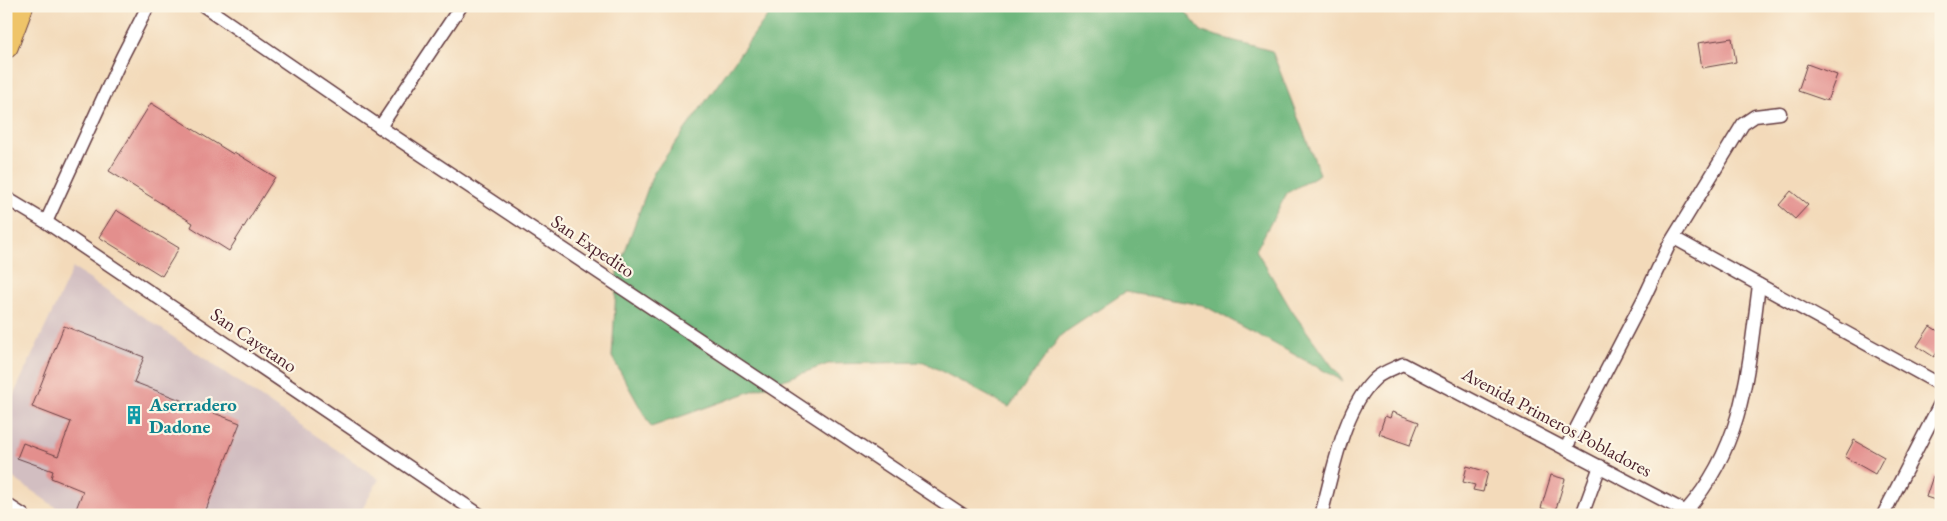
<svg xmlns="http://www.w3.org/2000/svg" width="1947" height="521" viewBox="0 0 1947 521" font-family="'EB Garamond',serif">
<rect width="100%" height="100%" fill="#fcf5e5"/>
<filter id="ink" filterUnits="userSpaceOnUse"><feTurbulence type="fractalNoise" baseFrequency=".02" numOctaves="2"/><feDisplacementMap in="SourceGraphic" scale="10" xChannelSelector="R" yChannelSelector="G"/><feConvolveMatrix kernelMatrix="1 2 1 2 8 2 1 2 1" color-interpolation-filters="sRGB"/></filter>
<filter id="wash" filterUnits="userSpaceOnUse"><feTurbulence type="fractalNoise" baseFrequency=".0096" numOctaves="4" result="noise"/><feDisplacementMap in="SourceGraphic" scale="20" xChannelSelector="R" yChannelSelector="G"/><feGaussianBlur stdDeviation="1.12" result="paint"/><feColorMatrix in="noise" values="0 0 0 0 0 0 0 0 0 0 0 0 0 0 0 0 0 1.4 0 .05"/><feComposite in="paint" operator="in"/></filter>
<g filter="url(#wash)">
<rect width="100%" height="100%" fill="#f3daba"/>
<polygon fill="#d2bec1" points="73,268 379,479 359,515 67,515 6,473 6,411"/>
<polygon fill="#6fb77e" stroke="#5c6b54" points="772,6 1181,6 1202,32 1272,51 1320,174 1287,193 1256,250 1292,311 1343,381 1203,305 1125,292 1061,335 1009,407 924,362 828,364 651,427 612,357 617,273 653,174 773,8"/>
<g id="blocks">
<g fill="#e38f8d">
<polygon points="1732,38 1736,62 1702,68 1698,43"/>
<polygon points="1807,64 1837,75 1827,101 1798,91"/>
<polygon points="151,103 233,154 234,152 275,177 229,251 191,227 193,223 109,171"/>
<polygon points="1791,191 1808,205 1795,219 1779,205"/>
<polygon points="116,210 179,248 162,276 99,237"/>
<polygon points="64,326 144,357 134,382 240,423 204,515 90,515 76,509 83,491 51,478 53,471 17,458 23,443 58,456 71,422 32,407"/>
<polygon points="1930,326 1941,333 1941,346 1934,357 1917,346"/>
<polygon points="1392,412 1419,422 1410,445 1379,434 1385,416 1390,418"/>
<polygon points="1854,440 1884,457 1875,474 1845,457"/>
<polygon points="1467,466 1488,472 1483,492 1473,490 1475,485 1463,482"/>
<polygon points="1551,475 1565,479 1555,512 1541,508"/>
<polygon points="1933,476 1941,478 1941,502 1926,497"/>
</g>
</g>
</g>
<g filter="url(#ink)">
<use href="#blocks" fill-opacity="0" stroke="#633b40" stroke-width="1"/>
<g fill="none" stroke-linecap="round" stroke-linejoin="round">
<g stroke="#633b40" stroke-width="15">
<g id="street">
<polyline points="204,6 380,127 963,515"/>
<polyline points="380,127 461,6"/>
<polyline points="6,198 46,222 480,515"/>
<polyline points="46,222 122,57 148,6"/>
<polyline points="1674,238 1941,385"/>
<polyline points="1566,448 1644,298 1669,245 1743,124 1755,116 1780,113"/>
<polyline points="6,504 23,515"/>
<path d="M1686 511C1745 444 1748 369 1759 285"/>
<path d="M1321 515C1333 473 1343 408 1376 378 1383 372 1395 368 1403 364L1692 515"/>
<polyline points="1582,515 1600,466"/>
<polyline points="1883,515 1941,402"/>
</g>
</g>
<g stroke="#633b40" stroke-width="26">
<polyline id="highway" points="6,46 21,6"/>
</g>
<use href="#street" stroke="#fff" stroke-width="12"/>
<use href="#highway" stroke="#efc469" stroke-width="24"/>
</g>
</g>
<defs>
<g id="building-bare" transform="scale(1.5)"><path d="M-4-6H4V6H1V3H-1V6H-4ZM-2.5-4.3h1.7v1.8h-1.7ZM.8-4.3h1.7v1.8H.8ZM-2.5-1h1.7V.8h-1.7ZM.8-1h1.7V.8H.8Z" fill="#0f9aa8" stroke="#fcf5e5" stroke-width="2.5" paint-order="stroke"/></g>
</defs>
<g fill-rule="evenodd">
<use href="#building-bare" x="134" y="415"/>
</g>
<g text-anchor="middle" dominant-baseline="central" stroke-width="4.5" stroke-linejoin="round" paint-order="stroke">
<g font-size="19" fill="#4a1f2b" stroke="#fcf5e5">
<text transform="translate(593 246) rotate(34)">San Expedito</text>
<text transform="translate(254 340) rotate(34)">San Cayetano</text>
<text transform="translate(1557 422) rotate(28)">Avenida Primeros Pobladores</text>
</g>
<g font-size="19" font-weight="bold" fill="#0d838f" stroke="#fcf5e5" text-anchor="start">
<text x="149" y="404">Aserradero<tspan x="149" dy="22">Dadone</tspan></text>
</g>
</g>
<rect width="1947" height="521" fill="none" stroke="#fcf5e5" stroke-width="25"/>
</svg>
